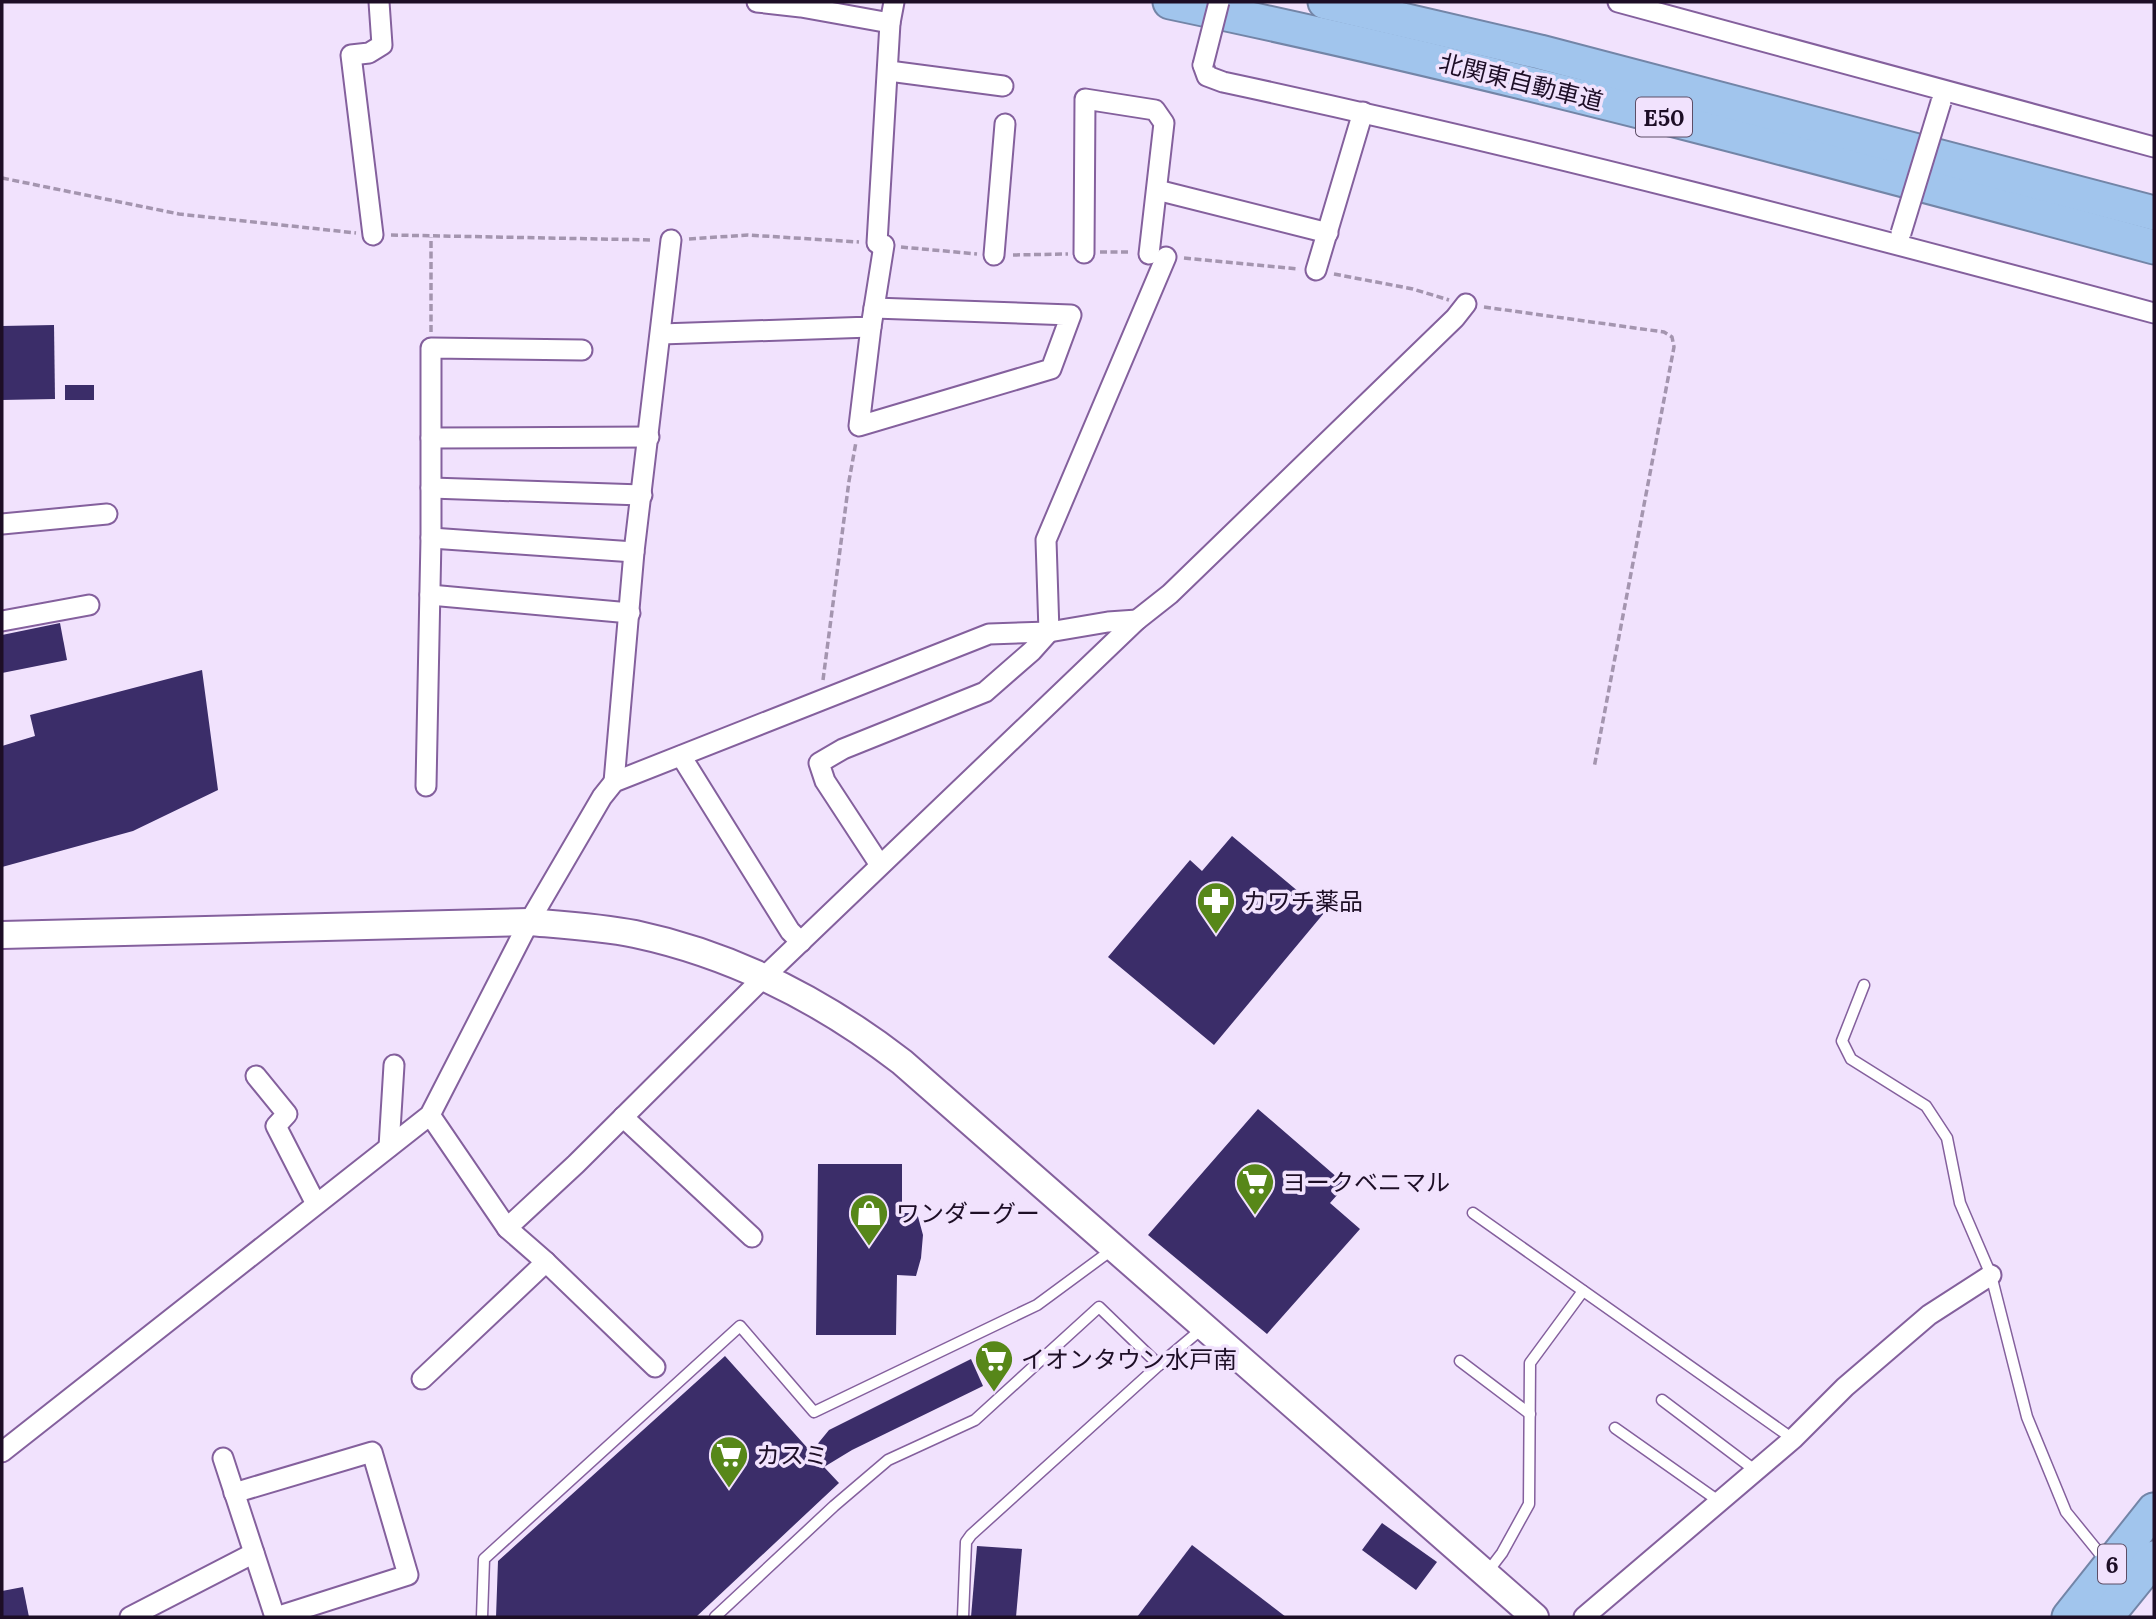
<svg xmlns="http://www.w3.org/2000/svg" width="2156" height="1619" viewBox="0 0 2156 1619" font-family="Lora,'Noto Sans JP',serif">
<rect width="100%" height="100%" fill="#f1e2fd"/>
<g fill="#3b2d69">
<polygon points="54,325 55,399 2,400 2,326"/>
<rect x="65" y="385" width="29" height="15"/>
<polygon points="60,623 67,660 2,673 2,635"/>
<polygon points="202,670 218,790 133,831 2,867 2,746 35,736 30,715"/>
<polygon points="1232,836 1324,913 1214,1045 1108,957 1190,860 1202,871"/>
<polygon points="1258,1109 1346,1185 1330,1203 1360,1229 1267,1334 1148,1235"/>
<polygon points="818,1164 902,1164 902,1213 917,1213 923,1235 921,1258 916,1276 897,1275 896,1335 816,1335"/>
<polygon points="725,1356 811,1452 829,1430 971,1359 983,1386 852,1450 824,1467 839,1483 696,1617 496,1617 498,1561"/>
<polygon points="1382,1523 1437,1562 1416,1590 1362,1550"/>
<polygon points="1192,1545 1286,1617 1137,1617"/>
<polygon points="977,1546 1022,1549 1016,1617 971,1617"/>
<polygon points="23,1587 29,1617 2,1617 2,1591"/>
</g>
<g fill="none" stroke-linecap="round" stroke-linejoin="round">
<g stroke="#84609d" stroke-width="13">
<g id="lane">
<polyline points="1864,985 1842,1041 1851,1059 1926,1106 1947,1138 1960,1203 1991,1275 2027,1417 2066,1512 2105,1560"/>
<polyline points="1473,1213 1793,1439"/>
<polyline points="1460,1361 1530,1414"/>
<polyline points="1662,1400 1756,1471"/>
<polyline points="1615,1428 1720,1502"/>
<polyline points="1486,1574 1502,1553 1529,1504 1530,1363 1583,1291"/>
<polyline points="482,1617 484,1559 740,1326 814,1412 1037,1305 1113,1249"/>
<polyline points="715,1617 834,1506 888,1460 975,1420 1099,1307 1159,1365"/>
<polyline points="963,1617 966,1542 971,1535 1159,1365 1204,1327"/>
</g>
</g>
<g stroke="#84609d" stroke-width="23">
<g id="street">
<polyline points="757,2 801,7 890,23"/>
<polyline points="1618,2 2154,147"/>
<path d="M1203 65 1207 76 1223 82C1536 149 1845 230 2154 313"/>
<polyline points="889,71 1003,86"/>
<polyline points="1157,190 1328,233"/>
<polyline points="373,235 351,55 369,53 382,45 379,2"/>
<polyline points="877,243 890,23 894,2"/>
<polyline points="1084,253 1085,99 1155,110 1164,123 1149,254"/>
<polyline points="994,255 1005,124"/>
<polyline points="1316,270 1363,112"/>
<polyline points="871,327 859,426 1051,369 1071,315 874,308"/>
<polyline points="661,334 871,327 884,245"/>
<polyline points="431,438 649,437"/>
<polyline points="431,488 642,495"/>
<polyline points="2,524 107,514"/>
<polyline points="431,538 634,552"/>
<polyline points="430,595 630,613"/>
<polyline points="2,621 89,605"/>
<polyline points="681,756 790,931 801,942"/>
<polyline points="614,782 634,552 671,240"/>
<polyline points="426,786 431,538 431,348 582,350"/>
<polyline points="880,865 825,781 819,763 843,749 985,692 1032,651 1049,632 1046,540 1166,257"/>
<polyline points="256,1076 287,1114 276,1126 316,1204"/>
<polyline points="430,1115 507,1228 576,1164 764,977 1137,620 1170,594 1455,318 1466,304"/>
<polyline points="623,1117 752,1237"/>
<polyline points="389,1147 394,1065"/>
<polyline points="507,1228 546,1262 655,1367"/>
<polyline points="422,1379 546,1262"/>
<polyline points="2,1452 430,1115 529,922 602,797 614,782 989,634 1049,632 1108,622 1137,620"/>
<polyline points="223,1458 275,1617"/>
<polyline points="234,1493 372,1452 408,1575 276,1617"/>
<polyline points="130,1617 254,1553"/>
<polyline points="1584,1617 1793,1439 1845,1387 1929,1315 1991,1275"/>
</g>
</g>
<g stroke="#84609d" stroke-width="30">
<path id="secondary" d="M2 935 529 922C565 925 600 927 635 934 733 955 823 1001 902 1062L1535 1617"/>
</g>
<g stroke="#7385a7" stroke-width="37">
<g id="highway">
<path d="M1170 2C1501 71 1828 159 2154 247"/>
<polyline points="1325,2 1540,52 2154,213"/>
<polyline points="2069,1617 2154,1510"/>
<polyline points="2106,1617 2154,1558"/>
</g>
</g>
<g stroke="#a495af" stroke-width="3.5" stroke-dasharray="7 3.5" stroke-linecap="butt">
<polyline points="2,178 179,214 356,233"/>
<polyline points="391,235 653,240"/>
<polyline points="689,239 748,235 859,242"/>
<polyline points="901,247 977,254"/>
<polyline points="1100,252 1131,252"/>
<polyline points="1013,255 1068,254"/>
<polyline points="1184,258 1298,269"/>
<polyline points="1334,274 1413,289 1449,300"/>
<polyline points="1484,307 1664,332 1672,337 1674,347 1594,768"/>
<polyline points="431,332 431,237"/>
<polyline points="823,680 849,481 856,442"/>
</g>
<use href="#lane" stroke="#fff" stroke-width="10"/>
<use href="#street" stroke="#fff" stroke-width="19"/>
<use href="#secondary" stroke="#fff" stroke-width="26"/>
<use href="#highway" stroke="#a1c5ed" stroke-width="33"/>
<g stroke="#84609d" stroke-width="23" stroke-linecap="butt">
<g id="street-bridge">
<polyline points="1203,65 1219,2"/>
<polyline points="1901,233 1941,102"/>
</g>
</g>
<use href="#street-bridge" stroke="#fff" stroke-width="19"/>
</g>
<defs>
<g id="pharmacy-pin" transform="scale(2.0125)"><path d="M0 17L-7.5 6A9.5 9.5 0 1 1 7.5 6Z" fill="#578719" stroke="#f1e2fd"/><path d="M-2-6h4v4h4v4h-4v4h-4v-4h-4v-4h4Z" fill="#fff"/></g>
<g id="supermarket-pin" transform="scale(2.0125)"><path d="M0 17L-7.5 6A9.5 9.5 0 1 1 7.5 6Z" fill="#578719" stroke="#f1e2fd"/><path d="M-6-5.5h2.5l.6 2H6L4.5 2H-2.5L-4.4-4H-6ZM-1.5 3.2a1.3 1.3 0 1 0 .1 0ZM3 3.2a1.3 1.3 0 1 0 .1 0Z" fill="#fff"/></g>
<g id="shop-pin" transform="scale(2.0125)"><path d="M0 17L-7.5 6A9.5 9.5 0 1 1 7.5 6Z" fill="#578719" stroke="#f1e2fd"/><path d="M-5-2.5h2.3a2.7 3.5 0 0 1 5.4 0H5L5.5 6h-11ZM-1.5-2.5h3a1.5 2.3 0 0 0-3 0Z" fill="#fff"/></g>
</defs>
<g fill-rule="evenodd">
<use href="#pharmacy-pin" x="1216" y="901"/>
<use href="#supermarket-pin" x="1255" y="1182"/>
<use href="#shop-pin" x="869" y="1213"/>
<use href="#supermarket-pin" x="994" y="1359"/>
<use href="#supermarket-pin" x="729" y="1455"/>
</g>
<g text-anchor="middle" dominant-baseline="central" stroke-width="7" stroke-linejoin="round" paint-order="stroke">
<g fill="#f1e2fd" stroke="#5d4e66" stroke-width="2">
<rect x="1636" y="97.5" width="56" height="39" rx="5"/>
<rect x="2098" y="1544.5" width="28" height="39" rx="5"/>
</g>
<g font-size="23" font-weight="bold" fill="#1d0e26">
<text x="1664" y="117">E50</text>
<text x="2112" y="1564">6</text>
</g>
<g font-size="24" fill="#1d0e26" stroke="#f1e2fd">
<text transform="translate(1521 82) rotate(14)">北関東自動車道</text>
</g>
<g font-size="24" fill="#1d0e26" stroke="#f1e2fd" text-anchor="start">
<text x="1243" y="901">カワチ薬品</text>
<text x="1282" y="1182">ヨークベニマル</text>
<text x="896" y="1213">ワンダーグー</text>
<text x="1021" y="1359">イオンタウン水戸南</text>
<text x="756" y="1455">カスミ</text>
</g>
</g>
<rect width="2156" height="1619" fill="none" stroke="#1d0e26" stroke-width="7"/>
</svg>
